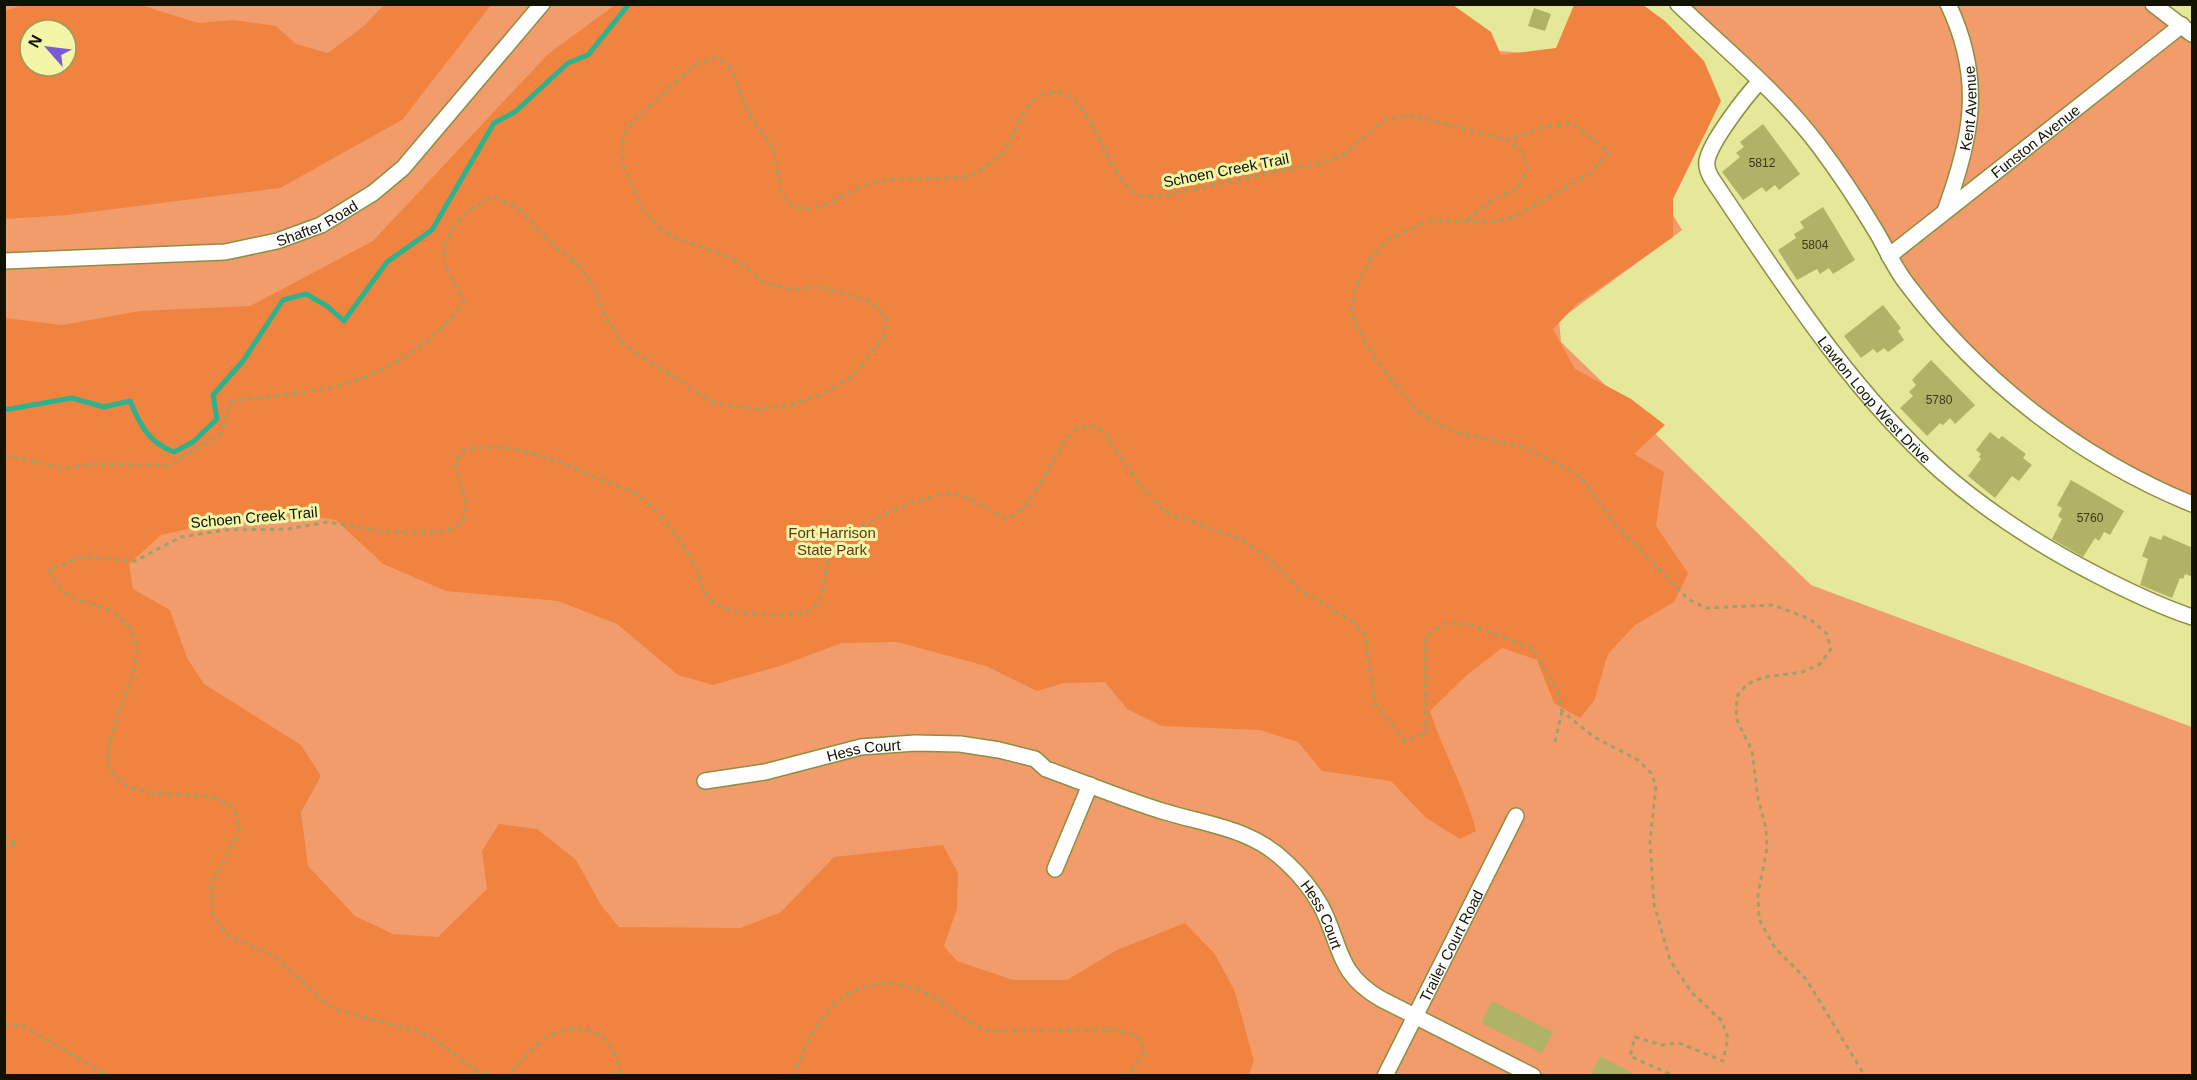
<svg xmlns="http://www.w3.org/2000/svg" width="2197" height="1080" viewBox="0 0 2197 1080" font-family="Arial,sans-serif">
<rect width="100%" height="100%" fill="#e5e899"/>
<g fill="#f39c6b" fill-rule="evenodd">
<path d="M1338 4 1419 45 1580 57 1682 230 1559 320 1561 342 1811 585 2192 727V1075L5 1076V5ZM30 30H66V66H30Z"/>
<polygon points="1678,5 2153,5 2192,34 2192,504 2094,454 1947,332 1819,145"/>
</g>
<g fill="#f0833f" fill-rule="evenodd">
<path d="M22 5H141L198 23 234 20 276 26 296 44 328 53 364 26 384 5H491L402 120 280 188 67 215 5 219V11ZM30 30H66V66H30Z"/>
<path d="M1643 5 1665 21 1704 61 1721 101 1673 199V237L1577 304 1553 329 1575 369 1631 399 1665 425 1634 454 1664 472 1656 526 1688 573 1674 602 1635 625 1608 654 1594 701 1580 718 1554 703 1537 660 1502 648 1468 674 1430 711C1443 753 1465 787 1476 831L1460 839 1426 818 1391 781 1322 771 1298 742 1260 730 1162 726 1127 709 1105 682 1064 683 1037 691 986 666 897 642 842 643 780 666 713 685 678 675 617 624 558 601 446 591 383 564 336 520 285 512 232 519 161 535 129 564 133 589 170 610 187 658 204 684 301 745 321 776 301 812 308 866 355 916 393 934 438 937 487 889 482 851 499 824 537 829 576 860 601 905 619 927 741 928 781 912 834 857 943 845 958 873 957 909 944 946 957 961 1013 980H1067L1117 950 1185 923 1215 954 1235 992 1254 1061 1249 1075H5V318L62 325 140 311 250 306 373 241 548 54 615 5H1453L1491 32 1501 55 1556 48 1574 5Z"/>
</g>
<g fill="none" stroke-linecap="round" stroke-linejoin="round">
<path stroke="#2db28e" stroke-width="5" d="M4 410 72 398 104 407 130 401C140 425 149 443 174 452L193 442 217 419 213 395 243 361 283 300 306 294 327 306 344 321 387 262 432 230 494 123 515 112 568 63 588 55 629 4"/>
</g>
<g fill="#b0b265">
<polygon points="1534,8 1551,14 1545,31 1528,26"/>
<polygon points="1763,124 1800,174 1779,190 1775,185 1766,192 1762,187 1743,200 1722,172 1740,157 1736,153 1744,147 1740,142"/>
<polygon points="1823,207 1855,260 1833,274 1829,268 1820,274 1817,269 1797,280 1778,250 1796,238 1794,234 1804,228 1800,222"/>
<polygon points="1883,305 1901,328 1898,331 1904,340 1888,352 1884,348 1877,353 1873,349 1861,358 1844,336"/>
<polygon points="1931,360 1975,405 1955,424 1950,418 1943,425 1940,423 1927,436 1900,408 1913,396 1909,392 1916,385 1912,380"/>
<polygon points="1990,432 1999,439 2002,436 2026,454 2023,458 2032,465 2019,481 2012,476 1995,498 1968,476 1981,459 1979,457 1981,454 1976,450"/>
<polygon points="2071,480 2124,511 2110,535 2104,532 2099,541 2095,538 2083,557 2052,539 2062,519 2058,516 2062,508 2057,505"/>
<polygon points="2163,535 2193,548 2193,577 2185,574 2183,579 2180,578 2172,598 2140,585 2148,559 2142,556 2150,536 2161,540"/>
<polygon points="1492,1001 1553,1032 1542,1053 1481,1023"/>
<polygon points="1600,1056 1638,1076 1590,1076"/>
</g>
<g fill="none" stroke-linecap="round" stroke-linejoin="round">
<g stroke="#8d8e41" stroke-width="18">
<g id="minor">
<path d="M1678 4C1726 50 1779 93 1819 146 1840 174 1859 203 1877 233 1887 250 1895 269 1907 284 1980 381 2080 458 2192 504"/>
<polyline points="2153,4 2192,34"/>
<path id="s1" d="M1760 81C1746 96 1710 142 1707 161 1706 167 1709 174 1712 179 1781 281 1849 389 1942 472 1989 513 2041 546 2097 575 2128 591 2159 606 2192 617"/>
<path id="s2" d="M1945 211C1972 138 1984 79 1948 4"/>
<path id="s3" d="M1889 256 2182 25"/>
<path id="s4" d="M4 261 225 252 277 241 321 225 373 193 403 168 542 4"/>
<path id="s5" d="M705 781 765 772 861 747 915 743 960 744 999 750 1035 759 1046 769C1085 783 1123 799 1162 811 1207 825 1252 828 1287 863 1300 875 1312 890 1321 906 1342 946 1336 973 1381 999L1533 1076"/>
<polyline points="1055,869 1090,785"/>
<path id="s6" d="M1385 1076 1516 816"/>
</g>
</g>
<g stroke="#9ea066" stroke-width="3" stroke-dasharray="4.5 4.5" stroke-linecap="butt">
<polyline points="1467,220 1493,199 1517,189 1527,169 1522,151 1508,140"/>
<path d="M4 455 64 468 90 464 170 465 221 434 231 401C265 396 302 394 336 386 385 374 436 343 464 301 458 289 446 272 444 259 440 232 471 204 493 197L517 207 555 247 576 262 594 286 604 315 623 344 712 402 754 409 790 405 820 395 852 377 884 336 886 316 869 301 821 287 790 289 765 283 737 260 671 236 658 227 643 209 623 165 622 142 629 125 694 65 715 58C719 60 724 61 727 64 737 76 738 92 745 105 752 122 767 135 774 152 781 170 773 198 797 207 821 215 847 189 869 184 904 174 935 182 968 176 977 174 988 164 995 159 1018 143 1017 96 1052 92 1091 88 1105 174 1135 193 1144 198 1157 195 1167 195L1320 163 1343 155 1384 120 1411 115 1508 140 1543 127 1572 123 1609 152 1590 173 1513 217 1489 222 1439 220 1420 224 1386 241 1370 259 1355 289 1351 311 1356 326 1376 360 1418 412 1451 431 1519 446 1563 466 1581 478 1616 525 1688 599 1706 608 1773 605 1810 619 1827 634 1831 649 1820 664 1803 672 1765 677 1747 684 1737 696 1736 718 1752 751 1758 798 1766 829 1767 848 1758 895 1759 919 1775 948 1806 979 1865 1076"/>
<polyline points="1555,742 1562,711"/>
<polyline points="4,835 17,846 4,846"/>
<polyline points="4,1024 23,1026 109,1076"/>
<path d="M496 1076 477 1071 440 1043 417 1031 333 1009 274 956 229 936 213 917 211 887 239 831C238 825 237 818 235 813 219 777 136 813 111 770 95 744 147 668 135 639 120 602 91 610 65 593 59 588 54 577 49 570L81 557 135 561 181 537 225 530 288 529 328 522 380 531 436 532 454 528 463 521 466 502 455 463 464 450C512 439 560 462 603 480 615 485 631 489 640 497 649 504 659 514 666 523 676 534 687 551 694 564 703 584 702 603 727 609 747 614 799 621 815 606 829 592 822 570 830 554 843 528 928 489 957 495 973 498 992 511 1006 519L1024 509 1067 438 1079 427 1094 426 1104 432 1139 484 1164 511 1241 539 1269 559 1300 590 1352 621 1365 635 1375 704 1405 741 1426 733 1425 637 1445 623 1468 624 1530 647 1556 687 1562 711 1594 737 1638 760 1651 773 1656 786 1650 841 1654 904 1670 960 1692 993 1722 1021 1728 1038 1723 1061 1679 1043 1661 1045 1635 1037 1630 1056 1674 1076"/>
<path d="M504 1076C519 1067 525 1055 538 1044 553 1030 581 1023 599 1035 612 1042 617 1063 622 1076"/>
<path d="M793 1076C801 1058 808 1038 819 1022 845 981 895 973 935 998 954 1010 968 1024 989 1031L1108 1030 1137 1035 1145 1051 1128 1076"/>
</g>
<use href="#minor" stroke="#fff" stroke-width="15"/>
</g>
<g text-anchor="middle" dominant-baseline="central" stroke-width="6" stroke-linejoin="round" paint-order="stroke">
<g font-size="12" fill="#393919">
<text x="1762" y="163">5812</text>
<text x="1815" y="245">5804</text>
<text x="1939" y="400">5780</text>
<text x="2090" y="518">5760</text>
</g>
<g font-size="15" fill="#110" stroke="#f3f6a6">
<text stroke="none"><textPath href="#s2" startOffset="106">Kent Avenue</textPath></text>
<text stroke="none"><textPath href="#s3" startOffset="186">Funston Avenue</textPath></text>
<text transform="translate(1226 170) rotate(-11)">Schoen Creek Trail</text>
<text stroke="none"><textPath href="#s4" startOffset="318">Shafter Road</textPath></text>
<text stroke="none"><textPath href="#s1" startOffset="390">Lawton Loop West Drive</textPath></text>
<text transform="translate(254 517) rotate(-5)">Schoen Creek Trail</text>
<text stroke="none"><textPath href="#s5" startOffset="162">Hess Court</textPath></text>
<text stroke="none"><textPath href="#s5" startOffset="674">Hess Court</textPath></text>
<text stroke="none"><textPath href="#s6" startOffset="146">Trailer Court Road</textPath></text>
</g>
<g font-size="15" fill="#61351a" stroke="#f3f6a6">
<text x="832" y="532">Fort Harrison<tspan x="832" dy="17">State Park</tspan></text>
</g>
</g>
<rect width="2197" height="1080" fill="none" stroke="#111100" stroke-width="12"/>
<g transform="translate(48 48) rotate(298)"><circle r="28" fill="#f3f6a6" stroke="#999a64" stroke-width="1.5"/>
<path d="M0-4.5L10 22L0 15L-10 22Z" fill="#785cd7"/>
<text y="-9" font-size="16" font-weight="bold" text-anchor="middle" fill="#111100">N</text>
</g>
</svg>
